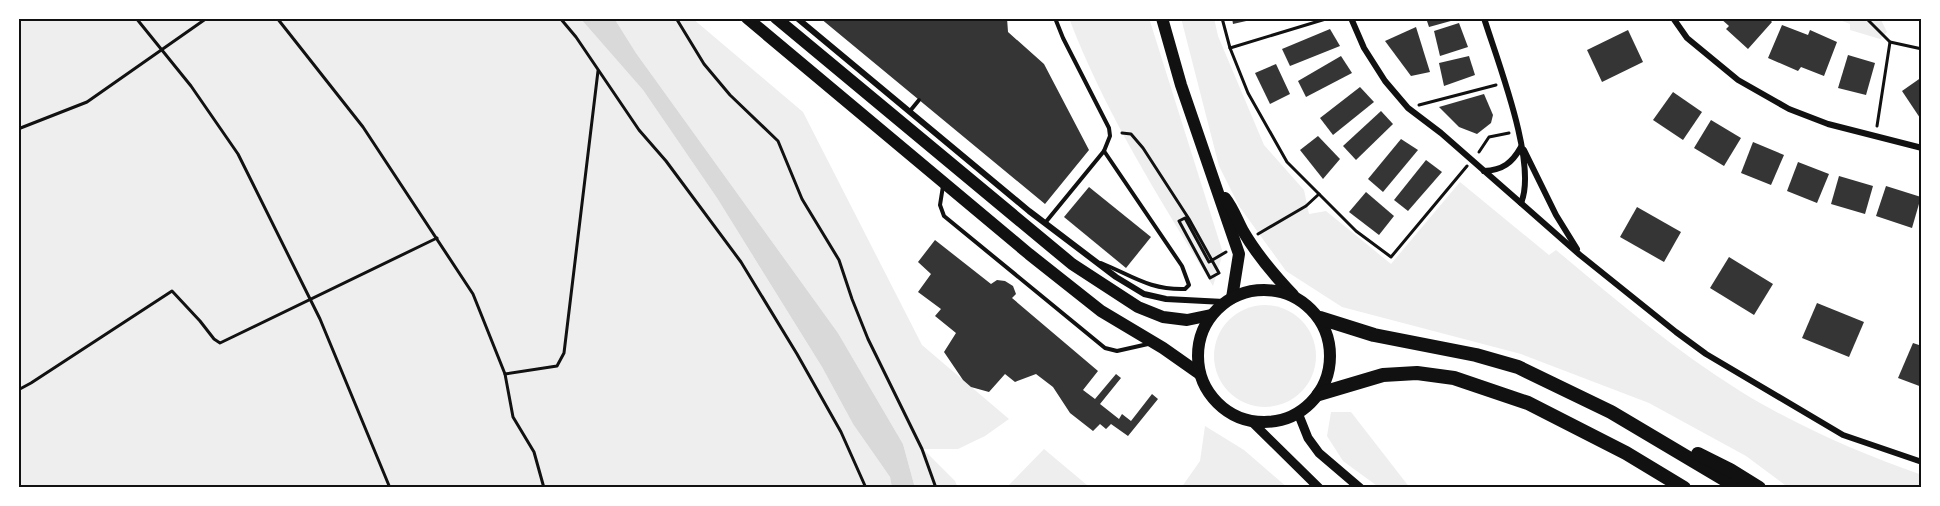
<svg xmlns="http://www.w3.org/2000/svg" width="1940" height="506" viewBox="0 0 1940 506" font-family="Lato,sans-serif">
<rect width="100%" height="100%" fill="#fff"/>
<g fill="#eee">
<polygon points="18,18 580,18 643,90 717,198 822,367 853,424 890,477 892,488 18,488"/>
<polygon points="614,18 692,18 803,112 922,345 1009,419 985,436 958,449 923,449 955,481 958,488 915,488 903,444 838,333 636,53"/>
<path d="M1069 18H1149L1223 253 1213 286C1160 199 1105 113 1069 18Z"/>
<path d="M1181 18H1214L1218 36 1264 145 1304 190 1309 214 1326 211 1391 264 1460 182 1549 255 1556 250C1615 299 1674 350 1740 391 1795 425 1861 454 1922 475V488H1789L1746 456 1649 403 1521 354 1342 307 1286 271 1239 206 1219 166Z"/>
<polygon points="1835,18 1880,18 1887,32 1880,39 1850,30 1850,24"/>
<circle cx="1265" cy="356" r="51"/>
<polygon points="1331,412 1351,412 1410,488 1380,488 1343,461 1327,436"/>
<polygon points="1205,426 1244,450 1288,488 1181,488 1200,461"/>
<polygon points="1044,449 1087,485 1096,488 1006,488"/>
</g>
<polygon fill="#d9d9d9" points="580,18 614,18 636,53 838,333 903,444 915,488 892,488 890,477 853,424 822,367 717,198 643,90"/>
<g fill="#353535">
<polygon points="820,18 1007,18 1008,32 1044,64 1089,150 1045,204"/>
<polygon points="1232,18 1255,18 1255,19 1233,24"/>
<polygon points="1426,18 1458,18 1458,19 1429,27"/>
<polygon points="1720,18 1768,18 1772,22 1748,49 1726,29 1729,26"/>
<polygon points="1459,23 1468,47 1440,56 1434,31"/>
<polygon points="1782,25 1808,35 1810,30 1837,42 1824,76 1801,67 1798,71 1768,58"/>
<polygon points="1416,27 1430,72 1411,76 1385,41"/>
<polygon points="1330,29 1340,46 1290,66 1282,49"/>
<polygon points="1628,30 1643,62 1602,82 1587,50"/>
<polygon points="1848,55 1875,63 1866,95 1838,88"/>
<polygon points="1341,56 1352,73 1306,97 1298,81"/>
<polygon points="1469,56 1475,75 1444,86 1439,63"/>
<polygon points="1276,64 1290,94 1270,104 1255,73"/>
<polygon points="1922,77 1922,121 1902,91"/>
<polygon points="1360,87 1374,102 1333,135 1320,118"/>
<polygon points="1673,92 1702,112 1683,140 1653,120"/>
<polygon points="1484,94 1493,115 1491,123 1477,134 1459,127 1439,107"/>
<polygon points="1381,111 1393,124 1356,160 1343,146"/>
<polygon points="1711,120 1741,138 1724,166 1694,148"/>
<polygon points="1318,136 1340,159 1323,179 1300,150"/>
<polygon points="1401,139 1418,150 1383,192 1368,179"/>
<polygon points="1753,142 1784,155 1771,185 1741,173"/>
<polygon points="1426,160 1442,172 1408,211 1394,200"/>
<polygon points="1798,162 1829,174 1817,203 1787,191"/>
<polygon points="1839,176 1873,186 1865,214 1831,204"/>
<polygon points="1886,186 1921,197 1912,228 1876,216"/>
<polygon points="1089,187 1151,237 1126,268 1064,217"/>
<polygon points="1366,192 1394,216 1379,235 1349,212"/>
<polygon points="1637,207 1681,232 1664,262 1620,237"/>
<polygon points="935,240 991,284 997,280 1005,281 1013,286 1016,294 1012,298 1098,371 1083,390 1095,399 1116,374 1121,378 1100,404 1119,419 1122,414 1131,421 1152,394 1158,399 1128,436 1111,424 1106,429 1100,424 1093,431 1070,413 1053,387 1036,374 1015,382 1005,374 989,392 971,387 963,380 944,352 956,333 935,316 941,309 918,292 931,274 918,262"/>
<polygon points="1729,257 1773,284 1754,315 1710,288"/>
<polygon points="1817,303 1864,322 1849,357 1802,338"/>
<polygon points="1913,343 1922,346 1922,387 1898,378"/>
</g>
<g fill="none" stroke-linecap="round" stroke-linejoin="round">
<g stroke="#111" stroke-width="3">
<polyline points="136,18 191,86 238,154 320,319 390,488"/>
<polyline points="277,18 363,127 473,294 505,374 513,417 534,452 544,488"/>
<polyline points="560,18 576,37 639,130 666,161 741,262 797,354 841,432 866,488"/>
<polyline points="676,18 704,64 730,95 778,141 802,199 839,260 852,299 868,339 922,449 936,488"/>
<polyline points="1222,18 1230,48 1248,93 1287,162 1356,231 1391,257 1467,166"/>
<polyline points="1866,18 1890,42 1922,49"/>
<polyline points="1230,48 1329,18"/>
<polyline points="1419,105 1496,85"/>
<polyline points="1877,126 1890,42"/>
<polyline points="18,129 87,102 207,18"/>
<polyline points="1122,133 1131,134 1143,148 1189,219 1219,273 1210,278 1179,221 1185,218 1209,262 1226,252"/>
<polyline points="1479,152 1489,137 1509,133"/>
<polyline points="1258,234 1306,206 1319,194"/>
<polyline points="505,374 557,366 564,353 598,71"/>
<polyline points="18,390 31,383 172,291 200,321 214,339 220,343 437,238"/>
</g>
<g stroke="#111" stroke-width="4">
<polyline points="910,111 919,100"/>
<polyline points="943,186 940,205 944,216 1105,348 1117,351 1148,344"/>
<polyline points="1045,223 1104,151 1110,136 1109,128 1063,38 1055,18"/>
<path d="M1101 263C1133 276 1149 290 1185 289L1189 285 1182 266 1104 151"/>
</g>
<g stroke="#111" stroke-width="6">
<polyline points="797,18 1029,211 1116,277 1144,294 1166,299 1224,302"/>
<polyline points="1351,18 1364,48 1385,81 1408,108 1441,133 1580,255 1676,332 1706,354 1843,435 1922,462"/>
<path d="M1484 18C1497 60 1538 164 1521 203"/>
<polyline points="1673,18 1687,38 1738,80 1789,109 1828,124 1922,148"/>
<polyline points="1524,150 1556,215 1577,249"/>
<path d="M1484 171C1503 170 1512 163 1521 147"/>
</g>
<g stroke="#111" stroke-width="9">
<polyline points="1298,413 1308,438 1319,453 1360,488"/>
<polyline points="1252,422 1319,488"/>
</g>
<g stroke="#111" stroke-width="12">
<polyline points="1162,18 1181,85 1239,254 1232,298"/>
<path d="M1225 198C1233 208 1237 220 1243 231 1257 255 1274 275 1293 295"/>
</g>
<g stroke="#111" stroke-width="12">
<polyline points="747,18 1029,254 1101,311 1163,348 1200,374"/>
<polyline points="776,18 1072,264 1138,307 1163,317 1187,320 1211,315"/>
<circle cx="1264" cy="356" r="66"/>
</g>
<g stroke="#111" stroke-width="14">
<polyline points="1320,318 1374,335 1476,355 1518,367 1611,412 1739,488"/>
<polyline points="1319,394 1383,375 1417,373 1454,378 1528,403 1626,453 1684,488"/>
<polyline points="1698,454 1730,470 1759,488"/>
</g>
</g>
<rect width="1940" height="506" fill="none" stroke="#ffffff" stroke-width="39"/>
<rect x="20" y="20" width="1900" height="466" fill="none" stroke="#111" stroke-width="2"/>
</svg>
